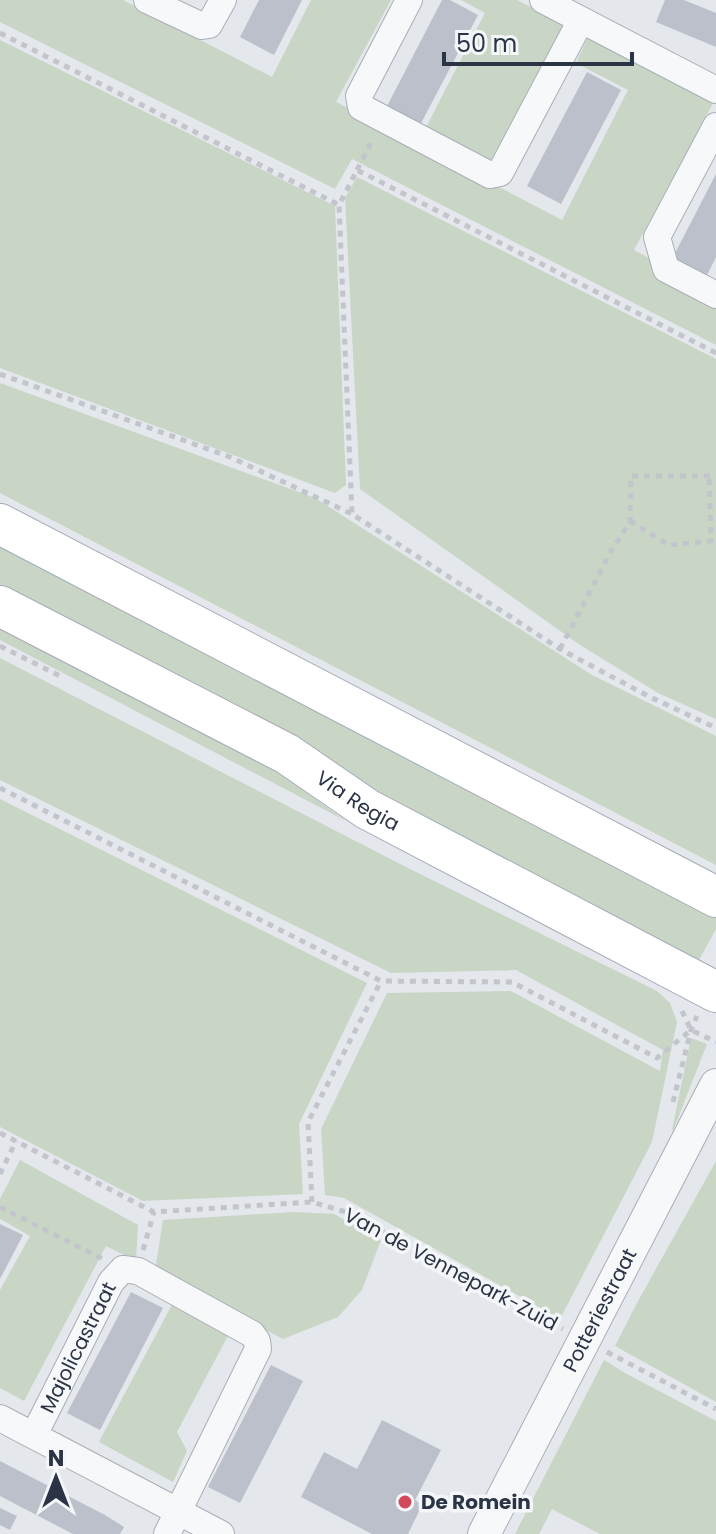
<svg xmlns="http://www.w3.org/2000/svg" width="716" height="1534" viewBox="0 0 716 1534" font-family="Poppins,sans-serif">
<rect width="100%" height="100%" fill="#e4e7ec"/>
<g fill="#c9d6c5">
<polygon points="0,0 123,0 272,77 311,0 391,0 336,102 562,220 628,90 576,63 588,37 713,103 634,250 716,293 716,345 352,159 335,189 0,22"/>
<polygon points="461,0 517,0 566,25 493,166 424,131 485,13"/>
<polygon points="0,40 335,206 346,485 335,493 0,368"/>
<polygon points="357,177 716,359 716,719 658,693 580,645 360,489 345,198"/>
<polygon points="0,383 315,498 592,675 716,736 716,865 0,493"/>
<polygon points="0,533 716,905 716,929 699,960 0,599"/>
<polygon points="0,628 270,767 346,821 0,640"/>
<polygon points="0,658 406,867 657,991 670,1003 677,1022 652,1142 560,1319 344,1198 325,1195 321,1129 387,993 511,991 660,1071 663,1050 516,970 391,973 0,780"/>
<polygon points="0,799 367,983 299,1124 303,1194 143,1201 0,1127"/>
<polygon points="691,1038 707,1044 673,1131 672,1130"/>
<polygon points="20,1160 138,1225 136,1261 106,1246 24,1401 0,1388 0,1290 30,1236 0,1219 0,1199"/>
<polygon points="716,1161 716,1402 615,1346 637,1303"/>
<polygon points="293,1212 334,1214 381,1240 362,1290 338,1317 283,1339 155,1271 163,1220"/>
<polygon points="175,1299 232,1328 177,1432 187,1451 173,1482 99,1442"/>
<polygon points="604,1360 625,1373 716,1421 716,1534 600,1534 552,1509 539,1534 515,1534"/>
</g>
<g fill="#bbc0ca">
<polygon points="259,0 302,0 274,55 240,37"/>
<polygon points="442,0 450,0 478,15 418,129 384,112"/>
<polygon points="665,0 684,0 716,13 716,47 656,22"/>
<polygon points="587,72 621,90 561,204 527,186"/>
<polygon points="716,174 716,257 705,279 671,261"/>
<polygon points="0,1224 23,1235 0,1279"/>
<polygon points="131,1292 163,1308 100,1430 67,1413"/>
<polygon points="271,1365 303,1381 240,1503 208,1487"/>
<polygon points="382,1420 441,1450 415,1500 422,1505 408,1534 372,1534 301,1497 324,1452 357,1469"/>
<polygon points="0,1461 105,1515 124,1527 120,1534 73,1534 0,1496"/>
<polygon points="0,1508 17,1516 10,1530 0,1525"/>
</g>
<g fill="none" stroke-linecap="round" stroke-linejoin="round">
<g stroke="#a9aeb7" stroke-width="28">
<g id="minor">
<polyline points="147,0 202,26 209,25 223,0"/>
<polyline points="409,0 359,96 361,107 490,175 500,173 581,20"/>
<polyline points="543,0 716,90"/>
<polyline points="716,126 657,237 666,269 716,295"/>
<polyline points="0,1418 221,1534"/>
<path id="s1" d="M34 1435 111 1282 123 1269 138 1271 252 1334 257 1341 258 1349 167 1534"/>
</g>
</g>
<g stroke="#a9aeb7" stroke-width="34">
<g id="tertiary">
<path id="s2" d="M484 1534 716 1085"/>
</g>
</g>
<g stroke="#a3abb8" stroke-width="42">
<g id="primary">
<polyline points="0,524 716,897"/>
<path id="s3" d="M0 606 287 754 367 809 716 992"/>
</g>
</g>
<g stroke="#c2c5cb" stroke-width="5" stroke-dasharray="6 6" stroke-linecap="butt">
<polyline points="0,33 339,205"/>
<polyline points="357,170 373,139"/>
<polyline points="716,353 357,170 339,205 352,514 560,649 648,696 716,728"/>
<polyline points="0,374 230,457 352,514"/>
<polyline points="630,521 669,545 711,541 709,476"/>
<polyline points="0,646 60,676"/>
<polyline points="560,649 609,555 630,521 631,476 716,476"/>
<polyline points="0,788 381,981 512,982 657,1058 691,1030"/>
<polyline points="682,1011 691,1030 716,1042"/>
<polyline points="673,1102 691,1030 697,1016"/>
<polyline points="0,1133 154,1212 312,1202 346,1212 563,1329"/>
<polyline points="0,1174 16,1141"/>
<polyline points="312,1202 308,1122 381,981"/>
<polyline points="0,1207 103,1259"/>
<polyline points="143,1250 154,1212"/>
<polyline points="607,1352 716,1409"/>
</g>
<use href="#minor" stroke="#f7f8fa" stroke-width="26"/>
<use href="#tertiary" stroke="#f7f8fa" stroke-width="32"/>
<use href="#primary" stroke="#fff" stroke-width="40"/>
</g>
<circle fill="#d1495b" stroke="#f4f6f9" stroke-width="3" cx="405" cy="1502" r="8"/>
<g text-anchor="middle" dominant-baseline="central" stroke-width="7" stroke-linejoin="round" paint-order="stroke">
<g font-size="20" fill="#2b3445" stroke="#f4f6f9">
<text stroke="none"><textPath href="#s3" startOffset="408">Via Regia</textPath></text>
<text transform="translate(451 1269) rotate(28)">Van de Vennepark-Zuid</text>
<text stroke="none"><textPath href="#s2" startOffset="252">Potteriestraat</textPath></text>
<text stroke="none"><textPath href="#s1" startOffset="98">Majolicastraat</textPath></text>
</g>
<g font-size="20" font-weight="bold" fill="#2b3445" stroke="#f4f6f9" text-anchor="start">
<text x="421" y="1502">De Romein</text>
</g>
</g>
<g transform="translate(56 1478)" stroke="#f4f6f9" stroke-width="6" paint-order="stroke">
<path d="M0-6L14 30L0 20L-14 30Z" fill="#2b3445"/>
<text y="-12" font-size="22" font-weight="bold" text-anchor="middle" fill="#2b3445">N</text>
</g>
<path d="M444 52v12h188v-12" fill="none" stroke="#2b3445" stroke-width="4"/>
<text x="456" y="52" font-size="24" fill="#2b3445" stroke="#f4f6f9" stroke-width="6" paint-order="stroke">50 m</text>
</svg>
